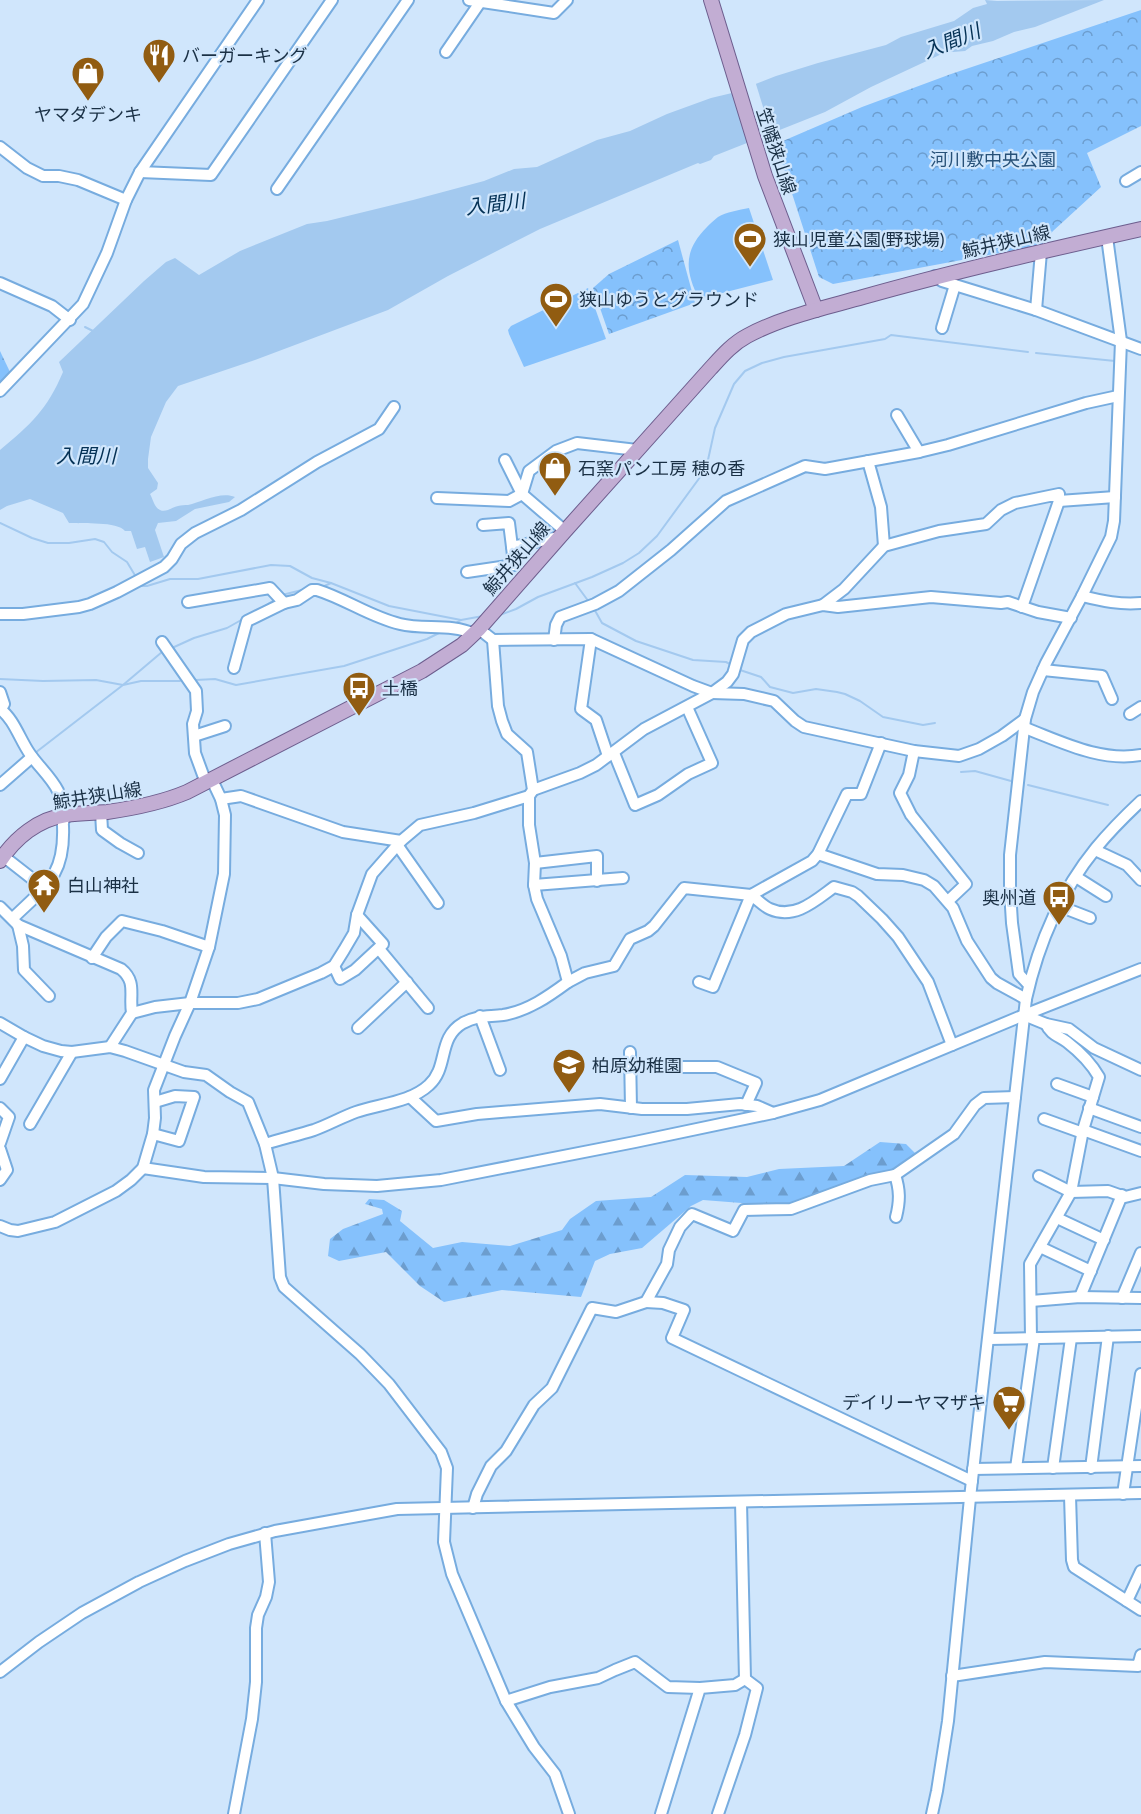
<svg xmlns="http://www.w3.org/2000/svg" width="1141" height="1814" viewBox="0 0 1141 1814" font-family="Lato,'Noto Sans JP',sans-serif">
<defs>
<pattern id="forest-firs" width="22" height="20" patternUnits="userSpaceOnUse" patternTransform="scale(1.5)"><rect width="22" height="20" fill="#85c1fc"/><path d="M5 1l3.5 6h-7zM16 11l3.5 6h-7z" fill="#6c9dce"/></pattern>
<pattern id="park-crowns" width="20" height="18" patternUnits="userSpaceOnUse" patternTransform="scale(1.5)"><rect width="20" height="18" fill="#85c1fc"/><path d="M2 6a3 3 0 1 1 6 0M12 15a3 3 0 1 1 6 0" fill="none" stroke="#6c9dce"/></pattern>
</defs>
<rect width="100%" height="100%" fill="#d0e6fc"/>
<g fill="#85c1fc">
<path d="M749 208 773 280 699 299C685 271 683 251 707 227 710 224 714 220 718 217 726 212 739 210 749 208Z"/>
<polygon points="588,288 606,339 524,367 509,334 508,330 511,326"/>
</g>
<polygon fill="url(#forest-firs)" points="880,1142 906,1144 916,1154 893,1171 794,1203 766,1205 703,1200 691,1206 642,1248 610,1254 595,1261 581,1297 502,1290 444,1302 420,1286 386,1252 339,1261 328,1256 330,1239 343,1229 383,1214 382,1209 365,1204 369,1199 384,1200 402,1211 400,1221 433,1248 462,1242 510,1246 562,1230 570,1219 596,1201 651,1197 685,1175 747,1177 779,1169 844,1166"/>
<g fill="url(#park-crowns)">
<polygon points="1141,10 1141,126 1087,153 1101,187 1053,231 1042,245 833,284 819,277 776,144 862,107 951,74"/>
<polygon points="678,240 695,303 609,334 593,288 609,274"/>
<polygon points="0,351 10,372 0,382"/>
</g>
<path fill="#a3c9ef" d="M985 0 997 1 1104 0 1035 27 1014 32 993 41 972 46 965 51 953 52 948 51 871 87 825 112 714 156 711 160 700 164 698 163 540 229 448 276 388 310 255 360 178 386 166 402 151 437 148 459V468L158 483 157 489 150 494C153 499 154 507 160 510 166 513 172 507 178 506 181 505 185 505 188 505 201 502 221 491 235 497L229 502 195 509 176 521 158 523 155 530 164 557 150 562 145 547 137 549 131 531H125C117 521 83 524 69 523L63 513 30 499 7 506 0 510V450C31 424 47 410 63 372L59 362 144 281 166 262 175 258 199 275 240 251 307 224 327 221 413 200 484 181 514 169 537 167 597 140 630 131 667 114 711 98 732 93 776 76 818 63 886 45 901 37 954 21 973 8 987 4Z"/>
<polygon fill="#d0e6fc" points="755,81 772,136 751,145 733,90"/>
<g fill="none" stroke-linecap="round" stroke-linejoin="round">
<g stroke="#a3c9ef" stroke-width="2">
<polyline points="85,327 93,331"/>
<polyline points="1036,353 1115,361"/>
<polyline points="0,523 32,538 48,543 69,543 95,539 104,542 112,552 127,562 136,577"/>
<polyline points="575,583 589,602"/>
<polyline points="141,584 142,586 147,586 170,579 198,579 271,565 290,566 312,578 331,583 389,606 461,620"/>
<polyline points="320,588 331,583"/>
<polyline points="282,595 306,589"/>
<polyline points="263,607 276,599"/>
<polyline points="593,607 602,623 636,641 693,660 726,662 732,665"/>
<polyline points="497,616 516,609 538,597 592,577 623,563 639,553 657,536 706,469 715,428 734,384 745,371 762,363 784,357 885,339 891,335 1028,352"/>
<polyline points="454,624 461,620 483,616"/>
<polyline points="172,648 194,638 227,628 243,619"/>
<polyline points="740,670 761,677 770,687 793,693 816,689 837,692 845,694 860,701 883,717 923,725 935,723"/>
<polyline points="0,679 43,681 96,680 123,685 141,681 180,681"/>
<polyline points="196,680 215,679 236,685 344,666 427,639 441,632"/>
<polyline points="35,753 123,685 162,652"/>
<polyline points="961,772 975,771 1011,781"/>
<polyline points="1028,785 1108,805"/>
</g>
<g stroke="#77acdf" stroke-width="14">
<g id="minor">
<polyline points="469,0 554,13 567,0"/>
<polyline points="446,52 481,1"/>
<polyline points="0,147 27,168 43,176 59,176 78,180 126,200"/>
<polyline points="140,172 211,175 332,0"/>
<polyline points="1126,181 1141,172"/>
<polyline points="277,189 408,0"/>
<polyline points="935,276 942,281 1036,310 1141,349"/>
<polyline points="0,283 52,306 70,320"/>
<polyline points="1036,310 1041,252"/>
<polyline points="942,328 955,285"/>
<polyline points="0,391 83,304 107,253 126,200 140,172 258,0"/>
<polyline points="897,415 919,452"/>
<polyline points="505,460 522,494 565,531"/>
<polyline points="868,461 881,507 884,546"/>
<polyline points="437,498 509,501 522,494 529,471 556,451 577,443 637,450"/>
<polyline points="1059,501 1115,497"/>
<polyline points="483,525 509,523 512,547 559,537"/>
<polyline points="467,572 514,565 512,547"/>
<path d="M1082 596C1102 601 1121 605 1141 603"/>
<path d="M188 602 270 588 284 603 297 600 312 590H317C346 599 370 617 400 624 424 630 451 623 474 634"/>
<polyline points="823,605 844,589 884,546 939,531 986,524 1001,510 1015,503 1059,494 1059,501 1022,607"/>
<polyline points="0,614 23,614 79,607 90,604 117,592 164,567 172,559 181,544 195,533 241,510 317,462 379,429 394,407"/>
<polyline points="479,629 493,640 591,639 693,686 712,693 744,694 774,701 795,721 804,727 914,751 959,756 979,749 1002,736 1025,719"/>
<polyline points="591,639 581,709 596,720 608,756"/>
<polyline points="554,640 556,625 560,617 595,604 619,591 671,550 726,501 805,466 825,469 919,452 948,445 1086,403 1118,396"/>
<polyline points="162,642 196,691 197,711 193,724 195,753 206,783"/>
<polyline points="234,668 247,621 284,603"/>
<polyline points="1043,670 1102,676 1112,699"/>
<polyline points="0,692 4,704 1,709"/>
<path d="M0 709C14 719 20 740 30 754 39 767 51 777 58 791 61 798 65 806 65 813 66 818 62 821 63 826 65 876 46 886 13 918"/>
<polyline points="1130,714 1141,707"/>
<path d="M1025 728C1062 742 1100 762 1141 755"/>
<polyline points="194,736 225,726"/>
<polyline points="914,751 909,775 900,793 911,815 966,884 948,901"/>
<polyline points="614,753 635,805 658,795 688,774 712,763 687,707"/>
<polyline points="0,785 32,757"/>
<polyline points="533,790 580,773 596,765 644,729 712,693 727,682 733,674 743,640 751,632 786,614 823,605 838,607 931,597 1001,603 1008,602 1038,612 1071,618"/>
<polyline points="221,799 241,796 343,832 401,841"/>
<polyline points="101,812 102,830 120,843 138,853"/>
<polyline points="398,846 438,903"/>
<polyline points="1095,850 1127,865 1141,880"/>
<polyline points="818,854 877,874 903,875 924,880 934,886 953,908 967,941 991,978 997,983 1026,999"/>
<polyline points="3,856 44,888"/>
<polyline points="535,863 597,856 597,881"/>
<polyline points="1076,877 1106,896"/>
<polyline points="534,885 623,878"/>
<polyline points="1059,906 1090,918"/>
<path d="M0 907 18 925 121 969C137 982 129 995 132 1013L110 1047"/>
<polyline points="18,925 23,946 24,970 49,996"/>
<polyline points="379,949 428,1008"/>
<polyline points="92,958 106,937 122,921 162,931 209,947"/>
<polyline points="334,966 340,979 355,970 383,944 357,915"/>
<polyline points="568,982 585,973 614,966 630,939 648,931 654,926 684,888 751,895 812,861 818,854 847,794 861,794 881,743"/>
<path d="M699 982 713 987 751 895C757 899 763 906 770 909 795 920 816 900 834 887L852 892 858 896 882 919 898 937 928 982 952 1045"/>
<polyline points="1029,985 1019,974 1012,923 1010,891 1010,855 1025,719 1033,692 1046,663 1082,596 1111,537 1114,521 1121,341 1107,237"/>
<polyline points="132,1013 155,1007 190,1003 238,1003 258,999 321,973 334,966 344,950 354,933 357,915 372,874 401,841 420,825 474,813 529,796"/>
<polyline points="1024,1015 1046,1024 1069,1029 1094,1048 1141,1070"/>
<polyline points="480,1016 500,1070"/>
<polyline points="0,1023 24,1037 43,1046 61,1051 72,1052 110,1047 125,1051 184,1072 206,1075 230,1092 248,1102 265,1144 273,1178 280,1277 284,1287 360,1354 389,1384 441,1452 447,1468 444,1542 452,1574 506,1701 534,1747 555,1774 569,1814"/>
<polyline points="358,1028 407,982"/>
<polyline points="630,1052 631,1108"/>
<polyline points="676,1067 717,1067 756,1083 746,1105"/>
<polyline points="0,1079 24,1037"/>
<polyline points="1057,1084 1093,1097"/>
<polyline points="410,1097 436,1121 477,1114 600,1104 642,1109 687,1109 740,1104 757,1106 773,1113"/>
<polyline points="0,1108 9,1117 0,1143"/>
<polyline points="1089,1108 1141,1127"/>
<polyline points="1044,1119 1083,1133"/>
<polyline points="30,1124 72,1052"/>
<polyline points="1083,1130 1141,1151"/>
<polyline points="153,1134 179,1141 194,1097 175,1096 155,1102"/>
<path d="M265 1144C281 1139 298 1135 314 1130 328 1125 342 1117 356 1112 380 1104 411 1102 429 1085 449 1067 437 1038 463 1023 478 1015 488 1017 503 1015 528 1011 549 996 568 982L561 956 537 899 534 885 535 863 529 825V796L533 790 527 752 507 734 502 721 498 706 493 640"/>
<polyline points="0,1149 7,1170 0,1180"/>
<polyline points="143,1168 204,1177 273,1178 324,1184 377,1186 441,1180 635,1142 773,1113 820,1100 1024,1015 1141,969"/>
<polyline points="895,1175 870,1180 791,1209 744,1210 733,1231 692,1214 680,1227 669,1250 667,1264 646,1302 663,1303 684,1310 672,1338 972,1481"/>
<polyline points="1039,1176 1071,1192 1108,1191 1125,1197 1141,1193"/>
<path d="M896 1217C900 1201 900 1190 895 1175L954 1134 975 1105 984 1098 1015 1097"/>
<polyline points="1057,1218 1104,1240"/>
<polyline points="0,1226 10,1230 18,1231 55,1222 116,1191 131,1180 143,1168 153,1134 155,1118 154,1090 175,1036 190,1003 209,947 224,874 225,815 221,799 212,780"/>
<polyline points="1040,1247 1091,1271"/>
<polyline points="1080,1297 1122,1195"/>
<polyline points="1122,1298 1141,1253"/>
<polyline points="1031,1301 1080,1297 1141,1298"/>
<path d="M1031 1338 1030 1264 1071 1192 1083 1130 1099 1077C1091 1063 1080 1052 1067 1042 1059 1036 1050 1034 1046 1024"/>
<polyline points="989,1339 1141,1336"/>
<polyline points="1016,1468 1034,1338"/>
<polyline points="1053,1468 1071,1338"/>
<polyline points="1091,1468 1108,1336"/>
<polyline points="973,1469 1141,1466"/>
<polyline points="1123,1494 1141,1374"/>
<polyline points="1070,1496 1072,1560 1074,1567 1141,1610"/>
<polyline points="473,1508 477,1494 491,1466 506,1451 534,1405 552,1388 592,1308 616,1312 646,1302"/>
<polyline points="1127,1601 1141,1571"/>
<polyline points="0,1672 39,1642 82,1613 139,1582 185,1561 229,1544 275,1531 397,1509 1141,1493"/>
<polyline points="952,1676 1045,1662 1138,1666 1141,1655"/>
<polyline points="506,1701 550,1687 598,1678 615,1670 635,1662 668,1687 700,1688"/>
<polyline points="234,1814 252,1719 256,1682 256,1628 258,1615 266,1597 269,1582 265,1533"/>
<polyline points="661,1814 700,1688 735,1685 745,1679 741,1502"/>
<polyline points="718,1814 745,1735 757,1688 745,1679"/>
<path d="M932 1814 937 1791 948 1721 970 1498 1026 999C1038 945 1061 891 1096 848 1110 831 1125 816 1141 801"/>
</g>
</g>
<g stroke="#6d5e8e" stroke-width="16">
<g id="major">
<polyline points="711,0 765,176 816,310"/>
<path d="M0 861C15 838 38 819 66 815 79 813 93 813 107 812 135 808 161 803 187 792L422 671 462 645 479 629 565 531 710 369C721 357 732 344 747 336 782 317 824 308 863 297 955 271 1048 250 1141 229"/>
</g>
</g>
<use href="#minor" stroke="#fff" stroke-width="10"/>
<use href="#major" stroke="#c2add3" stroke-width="14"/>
</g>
<defs>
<g id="restaurant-pin" transform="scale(1.725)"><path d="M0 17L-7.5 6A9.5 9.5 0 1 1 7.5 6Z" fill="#915c11" stroke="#d0e6fc"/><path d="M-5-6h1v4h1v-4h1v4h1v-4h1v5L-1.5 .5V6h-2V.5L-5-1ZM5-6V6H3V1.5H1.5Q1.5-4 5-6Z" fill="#fff"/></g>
<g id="shop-pin" transform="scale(1.725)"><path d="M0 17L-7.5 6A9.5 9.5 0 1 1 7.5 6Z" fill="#915c11" stroke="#d0e6fc"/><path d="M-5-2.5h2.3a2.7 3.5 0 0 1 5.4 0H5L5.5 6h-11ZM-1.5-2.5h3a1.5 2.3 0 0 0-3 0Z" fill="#fff"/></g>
<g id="stadium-pin" transform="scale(1.725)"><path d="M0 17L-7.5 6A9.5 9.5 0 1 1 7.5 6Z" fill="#915c11" stroke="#d0e6fc"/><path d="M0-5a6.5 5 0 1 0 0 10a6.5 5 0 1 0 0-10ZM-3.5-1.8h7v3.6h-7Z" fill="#fff"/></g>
<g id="bus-pin" transform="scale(1.725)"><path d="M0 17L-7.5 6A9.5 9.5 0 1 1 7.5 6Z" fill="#915c11" stroke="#d0e6fc"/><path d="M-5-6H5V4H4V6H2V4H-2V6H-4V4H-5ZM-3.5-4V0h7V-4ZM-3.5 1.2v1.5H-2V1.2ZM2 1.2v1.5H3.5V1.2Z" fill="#fff"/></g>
<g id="temple-pin" transform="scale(1.725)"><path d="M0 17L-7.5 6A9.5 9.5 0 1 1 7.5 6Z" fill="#915c11" stroke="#d0e6fc"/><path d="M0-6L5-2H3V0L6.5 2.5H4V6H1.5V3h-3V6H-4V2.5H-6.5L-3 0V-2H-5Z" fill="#fff"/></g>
<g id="school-pin" transform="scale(1.725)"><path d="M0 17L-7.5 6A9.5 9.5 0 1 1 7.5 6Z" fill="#915c11" stroke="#d0e6fc"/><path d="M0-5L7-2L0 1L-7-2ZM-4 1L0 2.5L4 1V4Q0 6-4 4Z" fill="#fff"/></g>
<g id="supermarket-pin" transform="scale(1.725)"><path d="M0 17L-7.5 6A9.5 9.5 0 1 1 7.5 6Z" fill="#915c11" stroke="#d0e6fc"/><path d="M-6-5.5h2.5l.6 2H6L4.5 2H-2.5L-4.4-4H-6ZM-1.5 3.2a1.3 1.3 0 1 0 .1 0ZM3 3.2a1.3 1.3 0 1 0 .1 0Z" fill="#fff"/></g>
</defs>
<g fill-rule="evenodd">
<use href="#restaurant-pin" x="159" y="55"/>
<use href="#shop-pin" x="88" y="73"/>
<use href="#stadium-pin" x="750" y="239"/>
<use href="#stadium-pin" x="556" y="299"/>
<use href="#shop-pin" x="555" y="468"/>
<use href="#bus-pin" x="359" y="688"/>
<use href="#temple-pin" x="44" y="885"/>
<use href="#bus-pin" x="1059" y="897"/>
<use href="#school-pin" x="569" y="1065"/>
<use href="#supermarket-pin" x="1009" y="1402"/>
</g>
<g text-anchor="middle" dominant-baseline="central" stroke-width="4.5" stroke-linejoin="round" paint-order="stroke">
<g font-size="18" fill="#1a3045" stroke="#d0e6fc" text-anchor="start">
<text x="182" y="55">バーガーキング</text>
<text x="88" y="114" text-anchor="middle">ヤマダデンキ</text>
<text x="773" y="239">狭山児童公園(野球場)</text>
<text x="579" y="299">狭山ゆうとグラウンド</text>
<text x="578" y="468">石窯パン工房 穂の香</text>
<text x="382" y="688">土橋</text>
<text x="67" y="885">白山神社</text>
<text x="1036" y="897" text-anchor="end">奥州道</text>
<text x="592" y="1065">柏原幼稚園</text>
<text x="986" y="1402" text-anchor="end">デイリーヤマザキ</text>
</g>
<g font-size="18" fill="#1a3045" stroke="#d0e6fc">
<text transform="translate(777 151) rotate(72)">笠幡狭山線</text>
<text transform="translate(1006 241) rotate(-13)">鯨井狭山線</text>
<text transform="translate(516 558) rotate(-49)">鯨井狭山線</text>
<text transform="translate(97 795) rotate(-9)">鯨井狭山線</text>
</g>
<g font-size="18" fill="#275178" stroke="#d0e6fc">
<text x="993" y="159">河川敷中央公園</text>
</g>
<g font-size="20" font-style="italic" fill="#043155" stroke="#d0e6fc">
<text transform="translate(951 40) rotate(-22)">入間川</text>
<text transform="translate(495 203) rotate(-7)">入間川</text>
<text x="86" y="455">入間川</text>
</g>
</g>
</svg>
